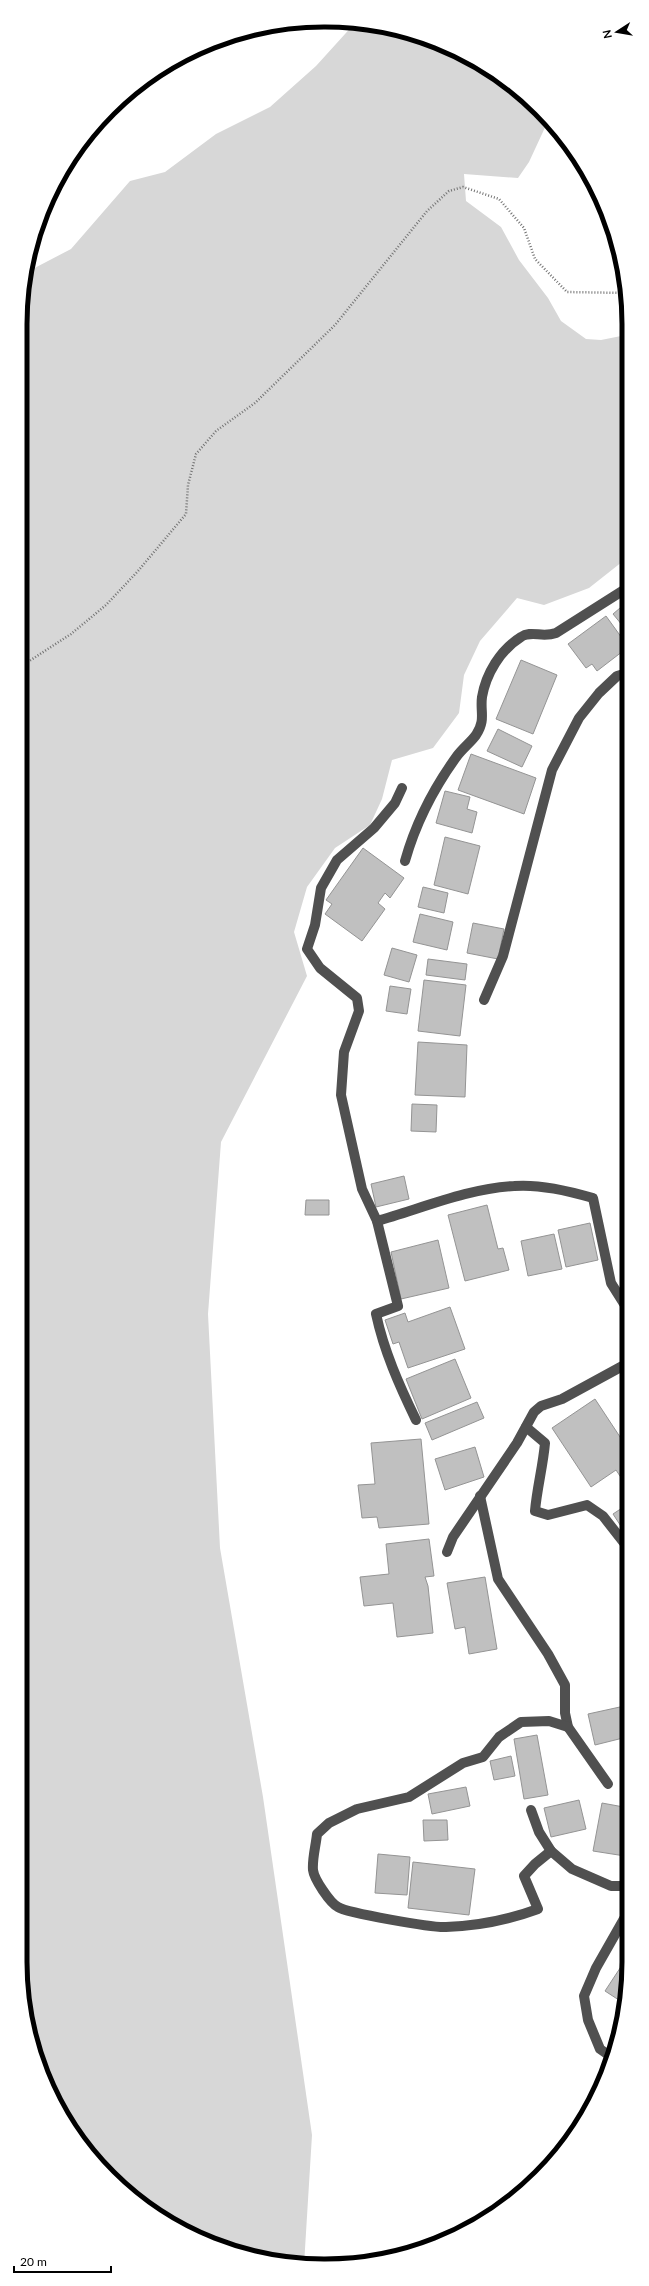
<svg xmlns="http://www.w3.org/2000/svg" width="649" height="2286" viewBox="0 0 649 2286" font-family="Lato,sans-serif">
<rect width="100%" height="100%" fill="#fff"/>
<g fill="#d7d7d7">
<polygon points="355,23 384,26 459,52 540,109 548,121 529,162 518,178 464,174 466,201 501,227 519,260 548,298 561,321 586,339 601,340 626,335 627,558 589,588 544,605 517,598 480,641 464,675 459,713 433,748 392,760 382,799 370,825 335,848 307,887 294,932 307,976 221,1142 208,1314 220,1548 263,1797 312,2135 304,2265 245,2256 190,2235 139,2203 96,2162 43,2078 26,2021 20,1961 20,325 25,273 71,249 130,181 165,172 216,134 270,107 316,66"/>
<polygon points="147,78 146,84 69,159 109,109"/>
</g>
<g fill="#c0c0c0" stroke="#949494">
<polygon points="627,602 627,631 613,614"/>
<polygon points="606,616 627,645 627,648 597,671 592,664 586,668 568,644"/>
<polygon points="521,660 557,675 533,734 496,719"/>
<polygon points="498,729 532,746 522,767 487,751"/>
<polygon points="471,754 536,778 524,814 458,790"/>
<polygon points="445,791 470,797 467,809 477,812 472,833 436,823"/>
<polygon points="445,837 480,846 468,894 434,885"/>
<polygon points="363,848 404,878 390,898 385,893 378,903 385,909 362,941 325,914 332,904 326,900"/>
<polygon points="423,887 448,893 444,913 418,907"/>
<polygon points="420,914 453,922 447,950 413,942"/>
<polygon points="473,923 504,929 498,959 467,953"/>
<polygon points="392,948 417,955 409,982 384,975"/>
<polygon points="428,959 467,964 465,980 426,975"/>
<polygon points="424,980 466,985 460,1036 418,1031"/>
<polygon points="390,986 411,989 407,1014 386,1011"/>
<polygon points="418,1042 467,1045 465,1097 415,1095"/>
<polygon points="412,1104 437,1105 436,1132 411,1131"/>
<polygon points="404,1176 409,1199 376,1207 371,1184"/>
<polygon points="306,1200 329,1200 329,1215 305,1215"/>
<polygon points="487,1205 498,1249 503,1248 509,1270 465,1281 448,1215"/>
<polygon points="590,1223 598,1260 566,1267 558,1230"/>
<polygon points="554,1234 562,1269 528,1276 521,1241"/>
<polygon points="438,1240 449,1288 401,1299 391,1252"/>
<polygon points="450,1307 465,1349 408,1368 399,1342 393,1344 385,1320 405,1313 408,1322"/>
<polygon points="455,1359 471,1398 422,1419 406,1379"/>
<polygon points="595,1399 628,1449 628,1484 626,1485 616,1470 591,1487 552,1428"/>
<polygon points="477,1402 484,1418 432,1440 425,1423"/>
<polygon points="421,1439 429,1524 379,1528 377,1517 362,1518 358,1485 375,1484 371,1443"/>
<polygon points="475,1447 484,1477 445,1490 435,1459"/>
<polygon points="628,1504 628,1537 613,1514"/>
<polygon points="429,1539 434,1576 425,1577 428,1586 433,1633 397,1637 393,1603 364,1606 360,1577 389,1574 386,1544"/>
<polygon points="485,1577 497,1649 469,1654 465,1627 455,1629 447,1583"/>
<polygon points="629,1705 629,1747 626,1748 623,1738 595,1745 588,1714"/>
<polygon points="537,1735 548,1795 524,1799 514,1739"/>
<polygon points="511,1756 515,1776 494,1780 490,1761"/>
<polygon points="466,1787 470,1806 432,1814 428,1794"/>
<polygon points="579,1800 586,1829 551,1837 544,1808"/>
<polygon points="602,1803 629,1808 629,1867 623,1866 625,1856 593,1851"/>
<polygon points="423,1820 447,1820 448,1840 424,1841"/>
<polygon points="378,1854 410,1857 407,1895 375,1893"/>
<polygon points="413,1862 475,1869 469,1915 408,1908"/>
<polygon points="628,1956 629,1962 625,2004 605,1991"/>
</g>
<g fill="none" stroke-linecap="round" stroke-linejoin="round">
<polyline stroke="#727272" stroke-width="2.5" stroke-dasharray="1 2" stroke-linecap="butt" points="20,667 71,634 106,605 138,571 186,514 188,485 196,454 216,431 255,403 335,325 427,211 449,191 463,187 499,199 524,228 535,259 567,292 626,293"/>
<g stroke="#505050" stroke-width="10">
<path d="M402 788 395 803 374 828 337 860 321 888 315 925 307 949 320 968 357 998 359 1011 344 1052 341 1095 362 1189 377 1221 398 1306 376 1314C384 1351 399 1385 416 1420"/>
<path d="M405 861C416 822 433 789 457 756 463 748 471 742 476 735 486 720 480 712 482 697 486 674 500 650 521 637 531 630 542 638 556 633L627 588"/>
<polyline points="484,1000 503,956 552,770 579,718 599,693 617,676 627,673"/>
<path d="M377 1221C420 1209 469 1188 514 1186 540 1184 568 1191 593 1198L611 1283 628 1310"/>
<path d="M526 1427 545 1443C543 1466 537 1488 535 1511L548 1515 587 1505 603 1516 628 1548"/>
<polyline points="480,1496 498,1579 548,1654 565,1685 565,1713 568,1727 608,1784"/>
<polyline points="447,1552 453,1537 517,1443 534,1412 541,1406 562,1399 628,1363"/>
<polyline points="531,1810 539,1832 551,1851 572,1869 611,1886 629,1886"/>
<path d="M551 1851 535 1864 524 1876 538 1909C508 1920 477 1926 446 1927 433 1928 347 1913 338 1907 330 1903 314 1879 313 1870 312 1859 316 1845 317 1834L329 1823 357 1809 409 1797 463 1763 483 1757 499 1737 521 1722 549 1721 568 1727"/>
<polyline points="610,2056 600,2049 588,2020 584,1996 596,1968 629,1910"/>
</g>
</g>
<path d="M0 0H649V2286H0ZM324 27H325A297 297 0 0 1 622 324V1962A297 297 0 0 1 325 2259H324A297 297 0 0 1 27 1962V324A297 297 0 0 1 324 27Z" fill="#fff" fill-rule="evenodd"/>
<path fill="none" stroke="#000" stroke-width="5" d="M324 27H325A297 297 0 0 1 622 324V1962A297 297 0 0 1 325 2259H324A297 297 0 0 1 27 1962V324A297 297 0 0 1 324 27Z"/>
<g transform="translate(617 32) rotate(258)" stroke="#ffffff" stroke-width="3" paint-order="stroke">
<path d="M0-3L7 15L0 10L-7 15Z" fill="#000000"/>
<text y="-6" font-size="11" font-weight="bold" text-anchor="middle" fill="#000000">N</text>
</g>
<path d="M14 2266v6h97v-6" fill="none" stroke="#000000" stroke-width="2"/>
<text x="20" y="2266" font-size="12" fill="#000000" stroke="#ffffff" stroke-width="3" paint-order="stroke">20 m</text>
</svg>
